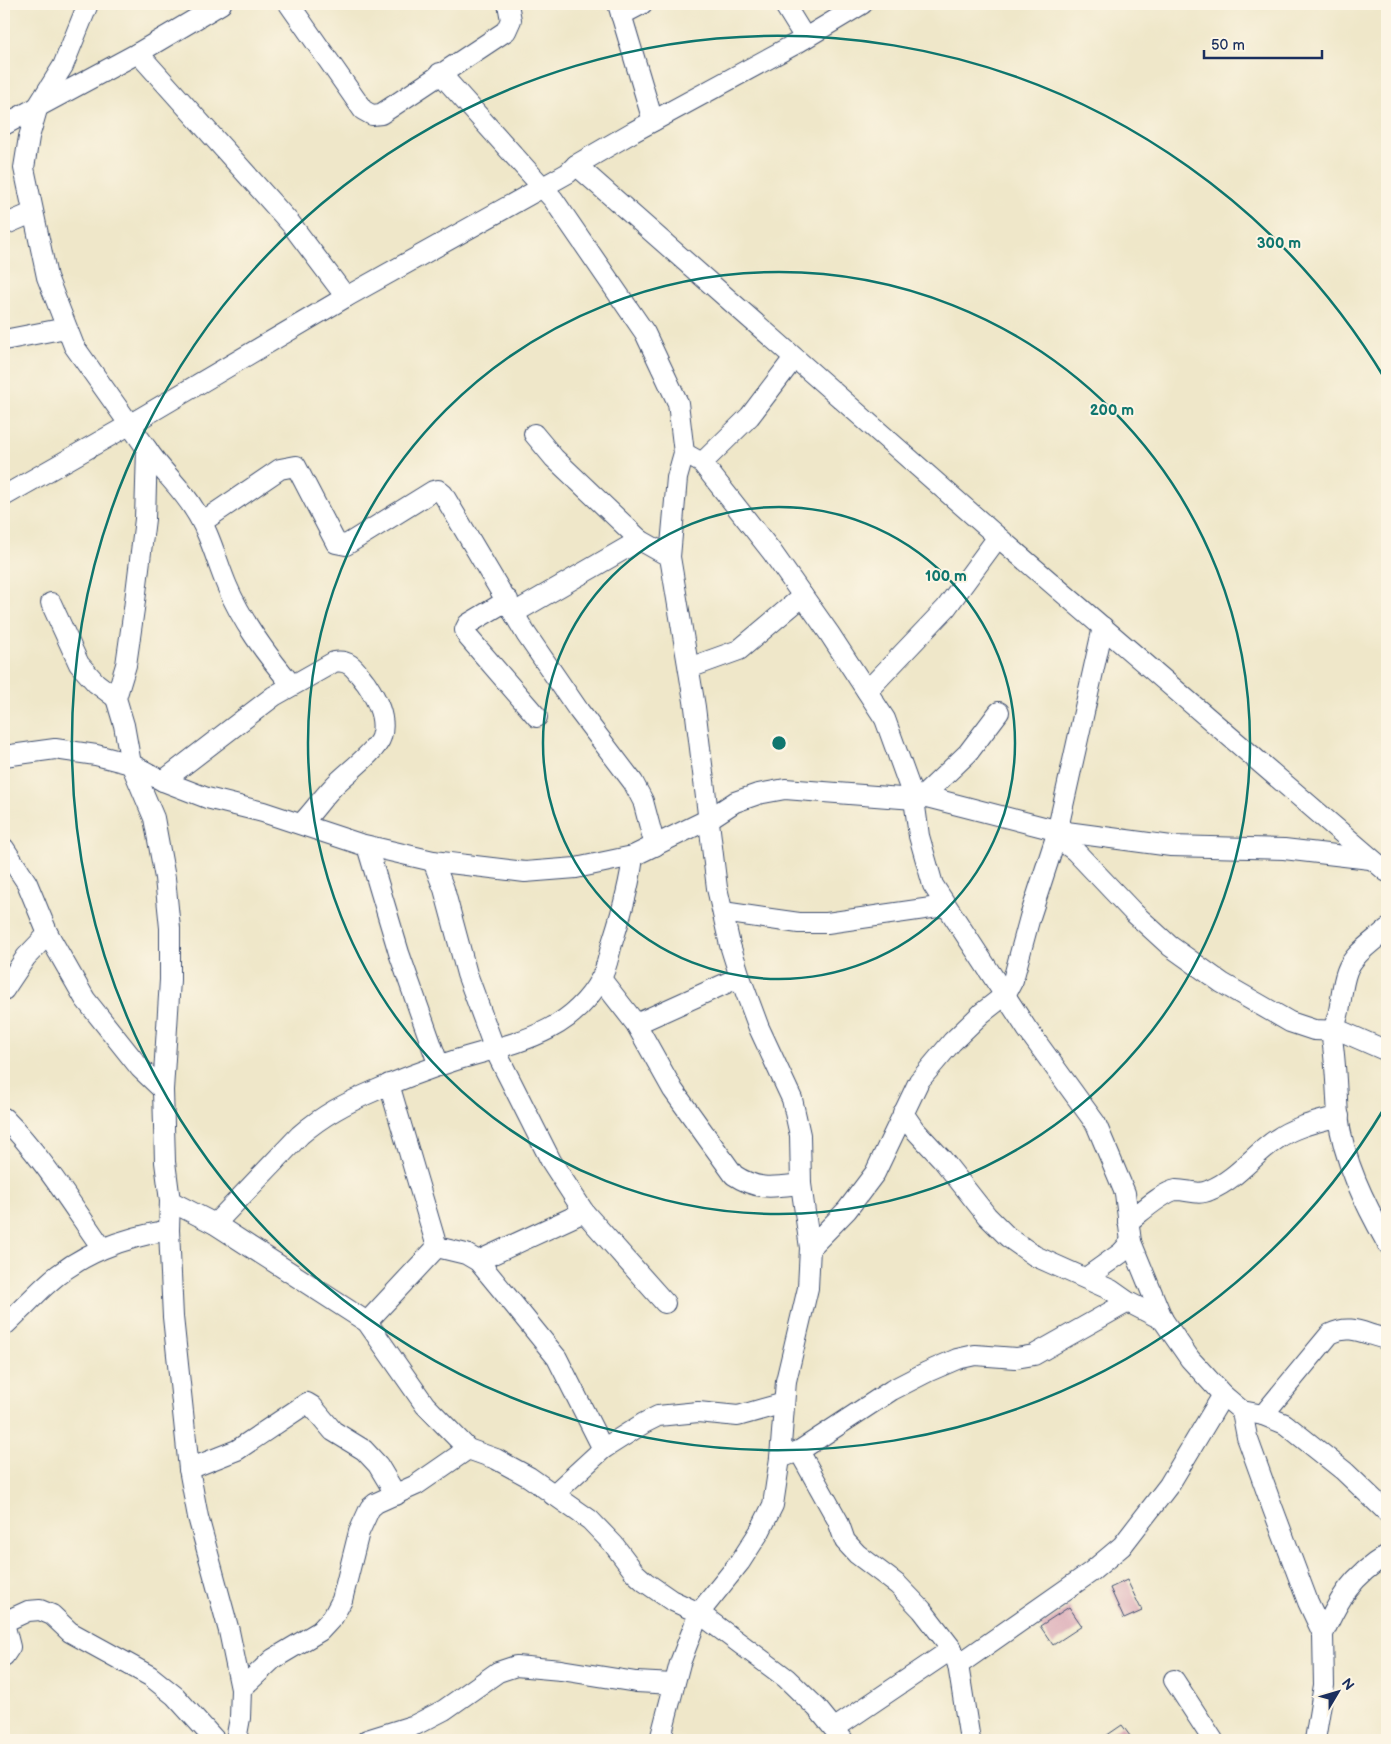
<svg xmlns="http://www.w3.org/2000/svg" width="1391" height="1744" viewBox="0 0 1391 1744" font-family="'Balsamiq Sans',sans-serif">
<rect width="100%" height="100%" fill="#fcf5e5"/>
<filter id="ink" filterUnits="userSpaceOnUse"><feTurbulence type="fractalNoise" baseFrequency=".02" numOctaves="2"/><feDisplacementMap in="SourceGraphic" scale="10" xChannelSelector="R" yChannelSelector="G"/><feConvolveMatrix kernelMatrix="1 2 1 2 8 2 1 2 1" color-interpolation-filters="sRGB"/></filter>
<filter id="wash" filterUnits="userSpaceOnUse"><feTurbulence type="fractalNoise" baseFrequency=".0096" numOctaves="4" result="noise"/><feDisplacementMap in="SourceGraphic" scale="20" xChannelSelector="R" yChannelSelector="G"/><feGaussianBlur stdDeviation="1.12" result="paint"/><feColorMatrix in="noise" values="0 0 0 0 0 0 0 0 0 0 0 0 0 0 0 0 0 1.4 0 .05"/><feComposite in="paint" operator="in"/></filter>
<g filter="url(#wash)">
<rect width="100%" height="100%" fill="#efe7c9"/>
<g id="blocks">
<g fill="#d399ac">
<polygon points="1127,1580 1142,1611 1124,1619 1110,1588"/>
<polygon points="1069,1607 1082,1626 1053,1645 1040,1626"/>
<polygon points="1122,1725 1133,1740 1100,1740"/>
</g>
</g>
</g>
<g filter="url(#ink)">
<use href="#blocks" fill-opacity="0" stroke="#3b4b6e" stroke-width="1"/>
<g fill="none" stroke-linecap="round" stroke-linejoin="round">
<g stroke="#3b4b6e" stroke-width="22">
<g id="minor">
<polyline points="88,4 63,66 38,106 29,137 24,168 47,277 74,346 147,449 145,519 134,609 126,665 116,698 124,725 131,764 154,818 165,878 170,928 170,980 163,1090 165,1162 170,1201 169,1230 173,1317 189,1469 198,1517 229,1631 241,1689 240,1718 236,1740"/>
<polyline points="289,4 363,110 372,115 381,114 506,31 511,20 508,4"/>
<polyline points="618,4 653,121"/>
<polyline points="784,4 805,38"/>
<polyline points="621,15 642,4"/>
<polyline points="138,53 291,224 346,297"/>
<polyline points="440,73 553,199 645,333 678,403 684,453 677,478 670,557 695,707 717,888 730,945 740,977 759,1028 792,1099 800,1135 801,1184 810,1248 808,1288 786,1381 780,1458 773,1505 760,1531 740,1562 699,1613 680,1663 660,1740"/>
<polyline points="4,125 138,53 221,4"/>
<polyline points="576,165 998,537 1387,872"/>
<polyline points="4,225 32,213"/>
<polyline points="4,340 66,328"/>
<polyline points="534,434 554,458 640,540 670,557"/>
<path d="M147 449C161 471 181 487 194 509 210 533 216 560 227 586 242 622 266 654 291 684"/>
<polyline points="684,453 702,463 772,552 829,633 885,719 914,799 919,836 933,885 1027,1029 1096,1124 1125,1193 1131,1242 1163,1320"/>
<polyline points="702,463 750,416 794,358"/>
<polyline points="4,496 129,425 346,297 568,173 576,165 633,132 797,43 862,4"/>
<polyline points="202,522 280,469 296,466 336,543 346,545 433,491 438,490 443,494 526,634 579,711 633,782 643,801 655,846"/>
<polyline points="508,600 468,624 465,630 468,637 537,717"/>
<polyline points="51,603 79,664 96,683 116,698"/>
<polyline points="514,613 640,540"/>
<polyline points="1103,627 1056,837 1075,851 1134,913 1170,946 1222,983 1290,1022 1314,1030 1341,1031 1387,1051"/>
<polyline points="689,668 739,650 803,596"/>
<polyline points="867,691 946,608 998,537"/>
<polyline points="4,756 55,749 96,755 131,764 163,781 207,798 263,812 360,844 433,861 525,872 576,868 633,856 709,819 735,802 758,794 785,789 914,799 923,796 1059,831 1171,846 1284,849 1370,859"/>
<path d="M163 781 274 696 334 662C351 659 356 671 366 683 376 698 387 718 381 737 377 751 345 774 334 786 322 798 313 812 301 824"/>
<polyline points="923,796 968,753 999,712"/>
<polyline points="367,846 399,953 439,1066"/>
<polyline points="4,848 27,883 48,934 85,999 140,1068 163,1090"/>
<polyline points="433,861 444,889 467,974 495,1050 551,1161 584,1212 665,1303"/>
<polyline points="723,912 799,923 827,923 945,906"/>
<path d="M1387 929C1374 941 1353 954 1347 971 1339 992 1343 1013 1331 1032 1336 1060 1336 1087 1338 1115 1343 1160 1365 1204 1387 1243"/>
<path d="M601 979 636 1024 673 1090 734 1175C758 1191 774 1187 801 1184"/>
<polyline points="4,990 26,957 48,934"/>
<polyline points="636,1024 740,977"/>
<polyline points="389,1084 437,1247"/>
<polyline points="903,1113 914,1129 942,1159 987,1216 1008,1237 1035,1256 1111,1290 1128,1302 1163,1320 1190,1359 1223,1395 1242,1411 1263,1415 1285,1424 1344,1471 1387,1512"/>
<path d="M4 1118C42 1156 71 1204 102 1248"/>
<polyline points="170,1201 215,1224 367,1322 425,1405 468,1449 496,1459 529,1477 590,1520 614,1545 635,1573 645,1582 671,1600 699,1613 786,1678 817,1708 843,1740"/>
<path d="M1128 1222C1140 1213 1163 1192 1176 1190 1189 1190 1198 1196 1210 1190 1237 1179 1254 1154 1277 1139 1295 1126 1318 1122 1339 1116"/>
<path d="M215 1224 300 1135C323 1115 346 1103 374 1091 401 1079 428 1069 456 1060 511 1043 569 1036 600 980 607 969 609 953 613 940 622 912 630 885 633 856"/>
<polyline points="437,1247 466,1254 478,1261 515,1306 557,1358 603,1449"/>
<polyline points="810,1248 847,1210 875,1173 919,1081 952,1042 982,1013 1005,995 1013,980 1030,917 1056,837"/>
<polyline points="478,1261 584,1212"/>
<polyline points="1086,1278 1121,1253 1131,1242"/>
<polyline points="367,1322 437,1247"/>
<path d="M4 1326C18 1313 31 1299 45 1286 80 1253 123 1238 169 1230"/>
<polyline points="1242,1411 1247,1437 1273,1509 1308,1602 1323,1634 1324,1685 1315,1740"/>
<path d="M1263 1415 1330 1334C1352 1323 1365 1335 1387 1339"/>
<polyline points="799,1451 838,1521 845,1541 857,1554 898,1585 922,1610 952,1649 958,1665 970,1740"/>
<polyline points="780,1458 799,1451 892,1390 927,1372 957,1359 975,1355 1016,1358 1034,1355 1128,1302"/>
<polyline points="189,1469 237,1450 307,1403 312,1406 333,1431 364,1450 378,1465 396,1495"/>
<polyline points="553,1495 603,1449 644,1423 658,1416 698,1412 738,1416 784,1403"/>
<polyline points="4,1622 28,1611 40,1610 52,1615 70,1632 150,1676 175,1696 215,1740"/>
<polyline points="4,1623 10,1647 4,1656"/>
<path d="M1323 1634C1340 1597 1352 1576 1387 1555"/>
<polyline points="958,1665 1091,1572 1122,1546 1169,1485 1223,1395"/>
<polyline points="1174,1680 1213,1740"/>
<polyline points="241,1689 273,1659 320,1631 333,1617 342,1600 359,1532 370,1508 376,1503 416,1485 468,1449"/>
<polyline points="835,1728 952,1649"/>
<polyline points="367,1740 415,1725 444,1710 498,1672 516,1666 561,1670 636,1682 674,1684"/>
</g>
</g>
<use href="#minor" stroke="#fff" stroke-width="20"/>
</g>
</g>
<g fill="none" stroke="#0f766e" stroke-width="2.5">
<circle cx="779" cy="743" r="236"/>
<circle cx="779" cy="743" r="471"/>
<path d="M1385 1107A707 707 0 1 1 1385 379"/>
</g>
<circle cx="779" cy="743" r="8" fill="#0f766e" stroke="#fcf5e5" stroke-width="2.5"/>
<g font-size="15" text-anchor="middle" font-weight="bold" fill="#0f766e" stroke="#fcf5e5" stroke-width="4" stroke-linejoin="round" paint-order="stroke">
<text x="1279" y="248">300 m</text>
<text x="1112" y="415">200 m</text>
<text x="946" y="581">100 m</text>
</g>
<rect width="1391" height="1744" fill="none" stroke="#fcf5e5" stroke-width="20"/>
<g transform="translate(1338 1692) rotate(52)" stroke="#fcf5e5" stroke-width="4" paint-order="stroke">
<path d="M0-4L9 19L0 12L-9 19Z" fill="#1b2f5e"/>
<text y="-8" font-size="14" font-weight="bold" text-anchor="middle" fill="#1b2f5e">N</text>
</g>
<path d="M1204 50v8h118v-8" fill="none" stroke="#1b2f5e" stroke-width="2.5"/>
<text x="1211" y="50" font-size="15" fill="#1b2f5e" stroke="#fcf5e5" stroke-width="4" paint-order="stroke">50 m</text>
</svg>
